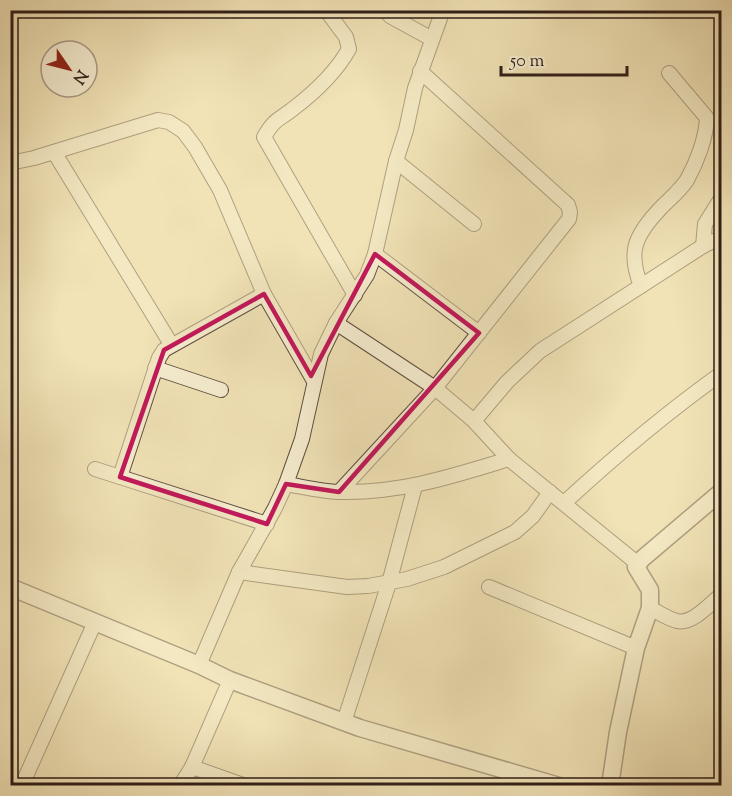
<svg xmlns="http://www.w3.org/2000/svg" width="732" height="796" viewBox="0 0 732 796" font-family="'Sorts Mill Goudy',serif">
<rect width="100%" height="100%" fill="#f1e3b7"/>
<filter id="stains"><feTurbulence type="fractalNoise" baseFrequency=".00333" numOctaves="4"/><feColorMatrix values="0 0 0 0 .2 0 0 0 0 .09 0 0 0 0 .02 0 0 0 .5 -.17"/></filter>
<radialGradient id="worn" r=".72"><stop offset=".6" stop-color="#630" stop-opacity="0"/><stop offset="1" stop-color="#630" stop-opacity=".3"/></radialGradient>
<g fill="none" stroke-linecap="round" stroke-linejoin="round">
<g stroke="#5f4f40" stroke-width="16">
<g id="minor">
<path d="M326 10 346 37 349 49C336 72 315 92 294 108 278 121 275 118 264 137L355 295"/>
<polyline points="385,10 390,16 432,39"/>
<polyline points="54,152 171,344"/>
<polyline points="396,161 474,224"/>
<polyline points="10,163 34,158 158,120 169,122 183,131 195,147 220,190 264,294 314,381"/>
<polyline points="703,246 705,224 722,197"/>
<polyline points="375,254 479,333"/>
<path d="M641 286C628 253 634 237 658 211 668 200 679 192 687 180 697 162 706 138 707 118L669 73"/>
<polyline points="336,323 435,388 474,421 509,459 638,564"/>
<polyline points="155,368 221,390"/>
<polyline points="474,421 507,382 540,351 703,246 713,241 722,241"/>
<polyline points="95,469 267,524"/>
<polyline points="120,477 159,358 164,350 264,294"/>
<path d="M286 484C304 487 324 492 342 492 402 493 453 476 509 459"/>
<polyline points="339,492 435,388 569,219 570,212 568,205 420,71"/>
<path d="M564 503C614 457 666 413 722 373"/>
<polyline points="239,572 347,587 368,586 407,579 444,567 515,532 533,516 550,492"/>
<polyline points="489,587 636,648"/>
<path d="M650 608C658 612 668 619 677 621 692 625 711 603 722 594"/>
<polyline points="199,665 239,572 275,508 286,484 302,439 321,354 336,323 367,275 375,254 396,161 406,130 415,88 443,10"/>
<polyline points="344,722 389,583 415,486"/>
<polyline points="192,767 246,786"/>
<polyline points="22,785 95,622"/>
<polyline points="180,786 192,767 230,680"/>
</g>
</g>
<g stroke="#5f4f40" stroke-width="19">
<g id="tertiary">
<polyline points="10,587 199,665 230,680 360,728 559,786"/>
<polyline points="610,786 618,732 636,648 650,608 650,590 636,567 642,559 722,491"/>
</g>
</g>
<use href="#minor" stroke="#f6edd0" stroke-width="14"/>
<use href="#tertiary" stroke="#f6edd0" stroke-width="16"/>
</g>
<path d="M0 0H732V796H0ZM375 254 479 333 339 492 286 484 267 524 120 477 164 350 264 294 311 376Z" fill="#f1e3b7" fill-opacity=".55" fill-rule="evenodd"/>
<path fill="none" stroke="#c2185b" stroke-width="4.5" stroke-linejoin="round" d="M375 254 479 333 339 492 286 484 267 524 120 477 164 350 264 294 311 376Z"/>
<rect width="732" height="796" fill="none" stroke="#f1e3b7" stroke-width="36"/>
<rect x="12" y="12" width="708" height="772" fill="none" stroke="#2e1e18" stroke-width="3"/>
<rect x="18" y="18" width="696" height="760" fill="none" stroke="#2e1e18" stroke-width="1.5"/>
<g transform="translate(69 69) rotate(125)"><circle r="28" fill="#f6edd0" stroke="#a69a86" stroke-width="1.5"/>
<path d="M0-4.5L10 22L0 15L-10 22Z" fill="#8f2418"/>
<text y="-9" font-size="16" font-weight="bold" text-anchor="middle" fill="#2e1e18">N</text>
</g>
<path d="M501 66v9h126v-9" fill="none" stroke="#2e1e18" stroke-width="3"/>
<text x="510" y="66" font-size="18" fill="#2e1e18" stroke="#f6edd0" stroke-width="4.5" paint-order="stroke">50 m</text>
<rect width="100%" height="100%" filter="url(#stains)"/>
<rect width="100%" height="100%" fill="url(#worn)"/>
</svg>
